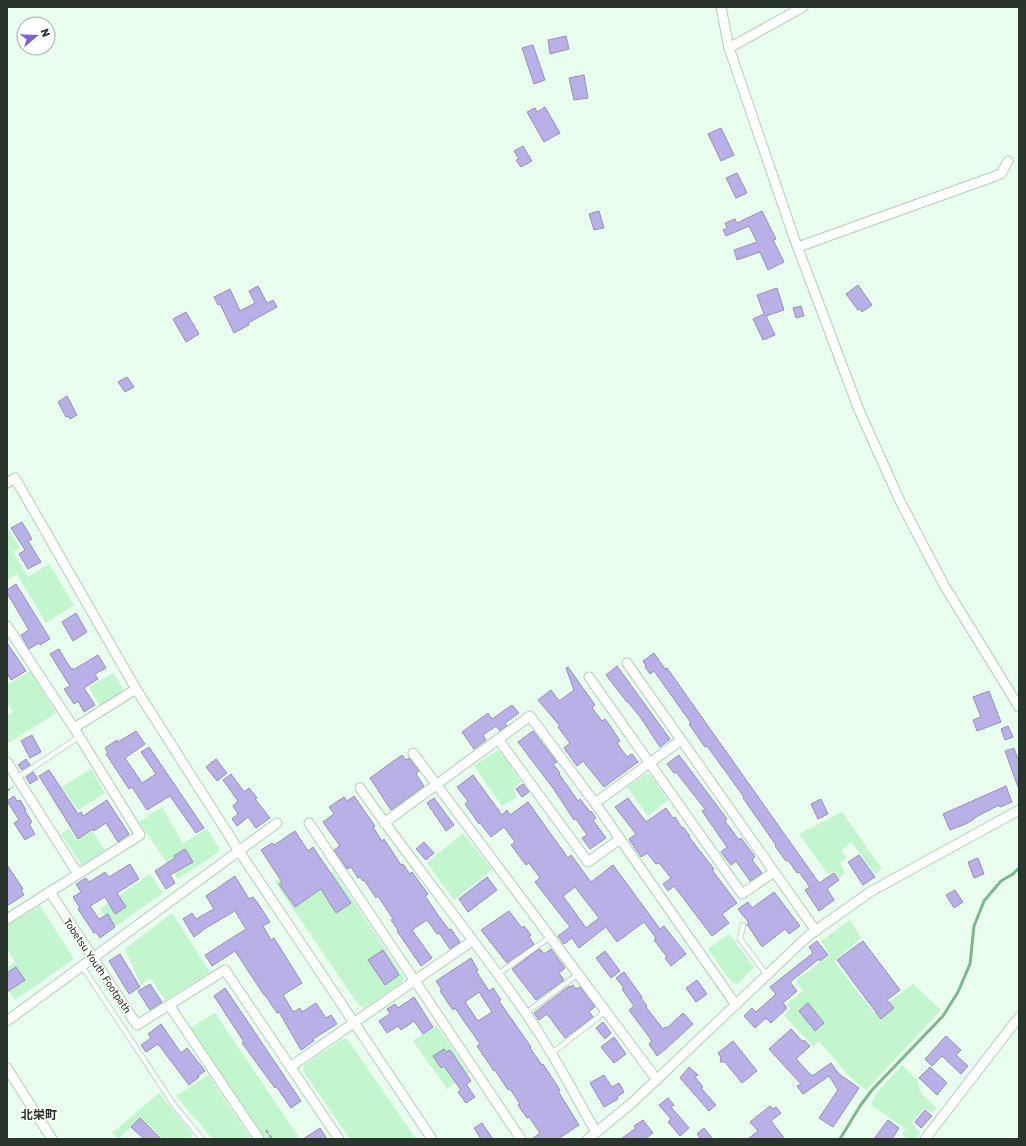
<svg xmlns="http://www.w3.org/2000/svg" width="1026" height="1146" viewBox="0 0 1026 1146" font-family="Rubik,'Noto Sans JP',sans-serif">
<rect width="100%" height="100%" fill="#eafeef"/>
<g fill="#c3f5cf">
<polygon points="7,527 20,547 13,552 28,577 49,564 74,605 46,623 17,574 7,580"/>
<polygon points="30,671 56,713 7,744 7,716 13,712 7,703 7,685"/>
<polygon points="113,673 123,688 119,695 100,706 89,687"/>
<polygon points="496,751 501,752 521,782 513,789 517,797 502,806 474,766"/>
<polygon points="91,769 105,793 78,810 62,787"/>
<polygon points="646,774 650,775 668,800 648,816 627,787"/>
<polygon points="162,807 183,843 207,829 219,848 217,853 178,879 139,822"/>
<polygon points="842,812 882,869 875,874 851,842 841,850 846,858 840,863 845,873 839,878 834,871 828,874 799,834"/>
<polygon points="69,829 77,841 92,831 105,850 82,865 61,834"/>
<polygon points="463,833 492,870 454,900 427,863"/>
<polygon points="297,870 309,887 333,871 404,977 402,982 365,1008 359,1006 275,882"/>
<polygon points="150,874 163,893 113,928 100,909"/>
<polygon points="40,906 74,959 15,1000 7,988 7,968 15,962 7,949 7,925"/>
<polygon points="172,913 210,972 165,1000 151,979 141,985 125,949"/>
<polygon points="850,920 861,938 834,961 874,1013 913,984 941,1010 866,1090 850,1077 819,1041 813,1046 784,1015 791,1008 787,1004 803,991 796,980 830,955 821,941"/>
<polygon points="729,934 754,967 738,984 732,983 708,949"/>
<polygon points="215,1013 300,1139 265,1139 190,1028"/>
<polygon points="437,1026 469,1073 447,1089 413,1041"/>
<polygon points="344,1038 348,1040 416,1139 350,1139 303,1071 304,1065"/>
<polygon points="902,1065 917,1080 921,1093 937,1108 933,1113 924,1108 912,1123 920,1133 916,1139 908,1139 902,1134 906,1129 871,1105 876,1094"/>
<polygon points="208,1075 251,1139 213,1139 176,1096"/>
<polygon points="159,1093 193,1135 189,1139 163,1139 140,1117 119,1139 112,1133"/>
</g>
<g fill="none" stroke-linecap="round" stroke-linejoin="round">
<polyline stroke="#81b58e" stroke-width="3" points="840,1139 860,1106 872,1090 943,1016 958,992 970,964 974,926 984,901 1001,881 1013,874 1019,868"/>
</g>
<g fill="#b9b0e7" stroke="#9691b2" fill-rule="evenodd">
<polygon points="566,36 569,49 550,54 548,40"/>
<polygon points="533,45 545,80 534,84 522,48"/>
<polygon points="584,75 588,98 574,100 569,78"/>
<polygon points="545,107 560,133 544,142 527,112 535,108 537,112"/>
<polygon points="721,128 734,155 721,161 708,134"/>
<polygon points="523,146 532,161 521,167 516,160 519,159 514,151"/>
<polygon points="737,173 747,193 736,198 726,178"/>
<polygon points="599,211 604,228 594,230 589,214"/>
<polygon points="762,211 776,239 773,240 784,262 768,270 760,252 737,260 734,250 757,242 749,226 726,236 723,230 727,228 725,223 735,219 737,223"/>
<polygon points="858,285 872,305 862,312 860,309 858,310 846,294"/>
<polygon points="258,286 267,303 273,300 277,307 248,323 249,325 234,333 220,304 218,305 214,297 230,289 240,311 255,303 249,291"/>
<polygon points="777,288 784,310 766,316 775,335 763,340 753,319 764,314 757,295"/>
<polygon points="801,306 804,316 796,318 793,308"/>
<polygon points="186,312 199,334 186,342 173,319"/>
<polygon points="127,377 134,387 125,392 118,382"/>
<polygon points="67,396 77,415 70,419 68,416 66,417 58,402"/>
<polygon points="22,522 32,539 28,541 41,562 28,569 19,554 25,550 11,528"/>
<polygon points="16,584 50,639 40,645 39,643 29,649 21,635 29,630 7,593 7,590"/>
<polygon points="76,613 87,632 73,641 62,622"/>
<polygon points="7,643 26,671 11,680 7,673"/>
<polygon points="59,649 71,669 72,668 73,670 98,655 106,668 95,674 98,679 84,688 95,705 84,712 78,701 74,704 64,689 70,686 50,654"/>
<polygon points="654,653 665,669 667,668 819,883 834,873 839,880 827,889 834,900 819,911 805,890 810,887 799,872 797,873 788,860 786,861 775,846 776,845 743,798 744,797 707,746 705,747 689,724 691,723 654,671 650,674 645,667 646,666 643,661"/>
<polygon points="617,666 670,739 660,747 641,718 628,702 627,702 606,675"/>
<polygon points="568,667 595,705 592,708 602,721 605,719 611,727 620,741 617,743 627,757 632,754 638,762 604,787 583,761 577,766 564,748 570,743 558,727 560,726 538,700 551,690 559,701 574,690 566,668"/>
<polygon points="989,691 1001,722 977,731 973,720 981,717 973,697"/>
<polygon points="512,705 519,713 505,723 507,726 500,731 496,726 483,735 486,740 474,749 462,732 488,713 492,719"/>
<polygon points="1008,726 1013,737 1005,740 1001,729"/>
<polygon points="136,731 145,744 125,758 142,783 156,774 141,752 149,747 204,828 196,833 170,796 147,810 132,787 129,789 106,754 108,753 105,748 117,740 118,742"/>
<polygon points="533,731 557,762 553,764 560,773 559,774 578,801 580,799 590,812 591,811 596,818 593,820 606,838 590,849 582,838 587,835 576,819 574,820 553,788 518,742"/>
<polygon points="32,735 41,752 30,758 21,741"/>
<polygon points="1014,748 1019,762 1018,787 1005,751"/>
<polygon points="402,755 406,760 409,758 419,771 416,774 424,786 391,810 370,778"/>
<polygon points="679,755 727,819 725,821 739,840 741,838 755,857 752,860 762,873 750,881 736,861 731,865 721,852 727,847 702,811 705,809 676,772 674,773 667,764"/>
<polygon points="26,759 30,765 22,770 18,765"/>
<polygon points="216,759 227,773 217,781 206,767"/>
<polygon points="49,770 78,814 81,812 83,816 107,800 129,834 118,842 106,823 94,831 93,829 78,839 39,776"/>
<polygon points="33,772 38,779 30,784 26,777"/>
<polygon points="231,774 244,792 249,788 257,798 255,799 270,818 256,828 248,817 237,826 232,819 238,814 233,806 238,801 223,780"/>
<path d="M473 775 502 815 507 810 510 815 528 802 568 858 571 855 591 882 613 865 660 929 664 926 686 954 671 966 665 958 667 957 654 940 656 938 644 922 617 942 606 927 579 948 572 938 564 944 558 936 570 927 535 882 540 878 529 863 526 865 511 845 515 842 504 827 491 837 480 823 479 824 465 804 468 801 457 787ZM575 887 599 918 586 928 563 896Z"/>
<polygon points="523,784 529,792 522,797 516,789"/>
<polygon points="1006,786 1012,802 1000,807 999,805 974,818 974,819 968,823 950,830 943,814"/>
<polygon points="14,796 17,801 20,800 26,810 25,811 32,822 29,824 35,834 25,840 14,823 19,820 7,801"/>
<polygon points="354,796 375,826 373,827 382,841 384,839 401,865 403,864 410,874 412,872 428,894 425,896 438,915 449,930 451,929 460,942 450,949 439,933 437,934 427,920 412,930 432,958 421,966 397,931 398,930 391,920 393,919 378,896 376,898 364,880 363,881 360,877 358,878 351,867 347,869 334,850 340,846 323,822 334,814 329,807 344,797 347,801"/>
<polygon points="434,798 454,825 446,831 427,803"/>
<polygon points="628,798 646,822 666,808 673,818 675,817 682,828 683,827 690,836 689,837 714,869 712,870 737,903 722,914 729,923 712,936 674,886 668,891 663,884 671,878 660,864 658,863 656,864 647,853 641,857 629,839 636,834 615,807"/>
<polygon points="821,799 828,814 818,819 811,804"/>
<polygon points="295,831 308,851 313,847 351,903 336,913 321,889 295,907 279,884 282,882 261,850 272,843 274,845"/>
<polygon points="424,842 434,853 426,860 416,849"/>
<polygon points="185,849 193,862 170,875 175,883 166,889 155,871 175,858 174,856"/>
<polygon points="859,855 875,877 863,885 848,862"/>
<polygon points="978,858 984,874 974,878 968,862"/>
<polygon points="130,864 139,879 117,893 126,907 115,914 105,897 90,906 99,919 108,914 115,927 100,938 96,932 94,933 78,909 80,908 73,897 81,892 76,884 86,878 89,882 105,872 109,877"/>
<polygon points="7,865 23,889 21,890 24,895 7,906"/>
<polygon points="235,876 249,899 253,897 257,902 270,922 263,926 271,940 274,938 302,983 283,995 292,1010 294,1012 300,1008 302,1012 316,1003 326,1018 331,1015 337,1024 313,1039 314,1041 301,1050 279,1012 277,1013 265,995 264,995 235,951 212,966 205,955 246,929 235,911 201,931 201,932 194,937 183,919 192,913 196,919 214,909 206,896"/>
<polygon points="487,877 497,890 468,912 459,899"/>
<polygon points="955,890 963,902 954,908 946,895"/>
<polygon points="774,892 800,926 789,934 785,929 762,947 747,924 749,923 738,909 748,902 752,908"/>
<polygon points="509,911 522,928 524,926 531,935 529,937 534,944 507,963 481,930"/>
<polygon points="817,941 828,955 820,961 819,959 790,982 797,991 783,1003 787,1008 771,1023 766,1018 755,1028 744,1016 752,1008 756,1012 776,994 770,987 813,953 809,947"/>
<polygon points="863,941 900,990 887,1000 894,1008 881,1019 837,960"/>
<polygon points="539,949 541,950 544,954 551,949 565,968 559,973 564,980 536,1000 512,969"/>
<polygon points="383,950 399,975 385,985 368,960"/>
<polygon points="605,951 620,971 611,978 596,958"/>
<polygon points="120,954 140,987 129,994 109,961"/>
<path d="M471 958 478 970 476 971 489 991 493 988 501 1000 499 1001 531 1047 530 1048 542 1065 543 1064 560 1090 558 1091 579 1125 558 1139H532L540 1133 529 1117 527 1118 518 1105 520 1104 510 1089 508 1090 495 1070 494 1071 477 1046 480 1044 455 1008 453 1010 440 991 442 990 436 981ZM479 992 492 1012 478 1021 465 1002Z"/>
<polygon points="16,967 25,980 7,992 7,973"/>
<polygon points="624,972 642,997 641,998 647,1006 646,1007 663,1029 666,1027 667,1028 683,1013 693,1024 667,1048 657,1056 649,1044 652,1041 629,1010 634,1006 622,989 624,988 616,978"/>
<polygon points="697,980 707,994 696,1002 686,988"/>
<polygon points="150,984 162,1002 150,1010 138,991"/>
<polygon points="573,985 576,989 580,987 595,1007 589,1011 593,1017 565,1038 547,1014 539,1020 534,1013 569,986 570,987"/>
<polygon points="225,988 301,1101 291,1108 276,1086 275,1088 242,1043 244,1042 214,996"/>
<polygon points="414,997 433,1027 423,1034 414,1021 401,1030 398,1026 387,1033 379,1021 390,1014 387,1009 395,1004 398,1008"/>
<polygon points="808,1003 824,1023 815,1031 799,1011"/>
<polygon points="603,1022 611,1033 605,1039 596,1028"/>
<polygon points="161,1024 181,1053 187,1048 205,1071 198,1076 199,1077 189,1085 158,1044 146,1052 141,1045 151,1038 148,1034"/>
<polygon points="791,1029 803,1042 804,1040 810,1046 796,1059 812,1076 831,1063 839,1074 859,1088 833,1127 819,1118 838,1090 829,1076 803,1094 797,1086 801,1084 769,1049"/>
<polygon points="946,1036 961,1050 956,1055 968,1066 961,1074 942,1056 932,1066 925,1059"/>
<polygon points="614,1037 626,1054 614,1063 601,1047"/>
<polygon points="733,1041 757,1071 742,1083 725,1062 720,1062 721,1057 718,1053"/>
<polygon points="444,1049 447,1052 450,1050 471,1081 466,1084 475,1097 466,1103 458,1092 461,1090 444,1066 441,1068 433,1056"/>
<polygon points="689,1067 698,1075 695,1077 703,1087 701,1088 716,1105 709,1111 680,1078"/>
<polygon points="930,1067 947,1083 937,1095 919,1078"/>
<polygon points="604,1075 612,1087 619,1083 624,1092 617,1097 618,1099 604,1107 590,1083"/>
<polygon points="668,1098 674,1105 671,1107 689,1128 680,1136 668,1122 671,1119 659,1105"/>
<polygon points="770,1106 773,1109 776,1107 781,1113 771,1121 785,1139 748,1139 758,1131 750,1122"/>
<polygon points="925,1110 932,1116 921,1128 915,1122"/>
<polygon points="140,1118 161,1139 144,1139 131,1127"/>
<polygon points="643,1120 653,1133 645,1139 621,1139 636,1128 634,1126"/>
<polygon points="888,1120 899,1128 892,1139 874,1139"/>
<polygon points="482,1123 493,1139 481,1139 474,1128"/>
<polygon points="320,1128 327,1139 303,1139"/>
<polygon points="704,1128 713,1139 701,1139 697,1134"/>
</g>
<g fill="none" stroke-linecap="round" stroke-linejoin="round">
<g stroke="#b0d0b7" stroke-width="6">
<g id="lane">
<polyline points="17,778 79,737"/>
<polyline points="743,925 740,939 767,975"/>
<polyline points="82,966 174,1105 202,1139"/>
<polyline points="498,974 550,937"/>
<polyline points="526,1013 578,974"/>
<polyline points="551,1054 606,1011"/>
</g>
</g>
<g stroke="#b0d0b7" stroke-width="11">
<g id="street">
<polyline points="721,7 729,48 793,235 859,410 900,501 944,585 1019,707"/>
<polyline points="729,48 803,7"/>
<polyline points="798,247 1001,174 1008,161"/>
<polyline points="7,483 15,478 136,689 239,851 432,1139"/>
<polyline points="7,626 74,728 140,835 7,919"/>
<polyline points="627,663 816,931"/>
<polyline points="589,677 742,894 774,872"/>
<polyline points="74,728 136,689"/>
<polyline points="498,739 588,862 620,839"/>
<polyline points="413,753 657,1080"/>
<polyline points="7,762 78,874"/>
<path d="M360 788C413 864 472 936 525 1012 552 1050 573 1092 596 1132"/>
<polyline points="595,803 681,740"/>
<polyline points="309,823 521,1139"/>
<polyline points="384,823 530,716 595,803 736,1005"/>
<polyline points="50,892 137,1025 225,970 339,1139"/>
<polyline points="169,1005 259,1139"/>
<polyline points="7,1021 277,823"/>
<polyline points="290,1067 472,941"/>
<polyline points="7,1068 52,1139"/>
<polyline points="588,1139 633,1102 808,936 870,892 1019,810"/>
<polyline points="925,1139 1019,1017"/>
</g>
</g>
<g stroke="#9daea2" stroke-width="2" stroke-dasharray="4 2" stroke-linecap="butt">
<polyline points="7,791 13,787"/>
<polyline points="266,1130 272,1139"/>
</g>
<use href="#lane" stroke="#fff" stroke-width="4.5"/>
<use href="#street" stroke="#fff" stroke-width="9"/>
</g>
<g text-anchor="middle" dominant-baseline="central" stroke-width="3" stroke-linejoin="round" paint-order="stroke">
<g font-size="10" fill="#29352c" stroke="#fff">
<text transform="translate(97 966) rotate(56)">Tobetsu Youth Footpath</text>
</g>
<g font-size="12" font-weight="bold" fill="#29352c" stroke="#fff">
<text x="39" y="1115">北栄町</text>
</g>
</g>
<rect width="1026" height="1146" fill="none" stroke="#29352c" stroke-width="16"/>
<g transform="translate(36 36) rotate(71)"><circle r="19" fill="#ffffff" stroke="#a9aeab"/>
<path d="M0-3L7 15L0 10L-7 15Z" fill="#7f5fd9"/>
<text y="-6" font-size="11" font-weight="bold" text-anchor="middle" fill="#29352c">N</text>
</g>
</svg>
